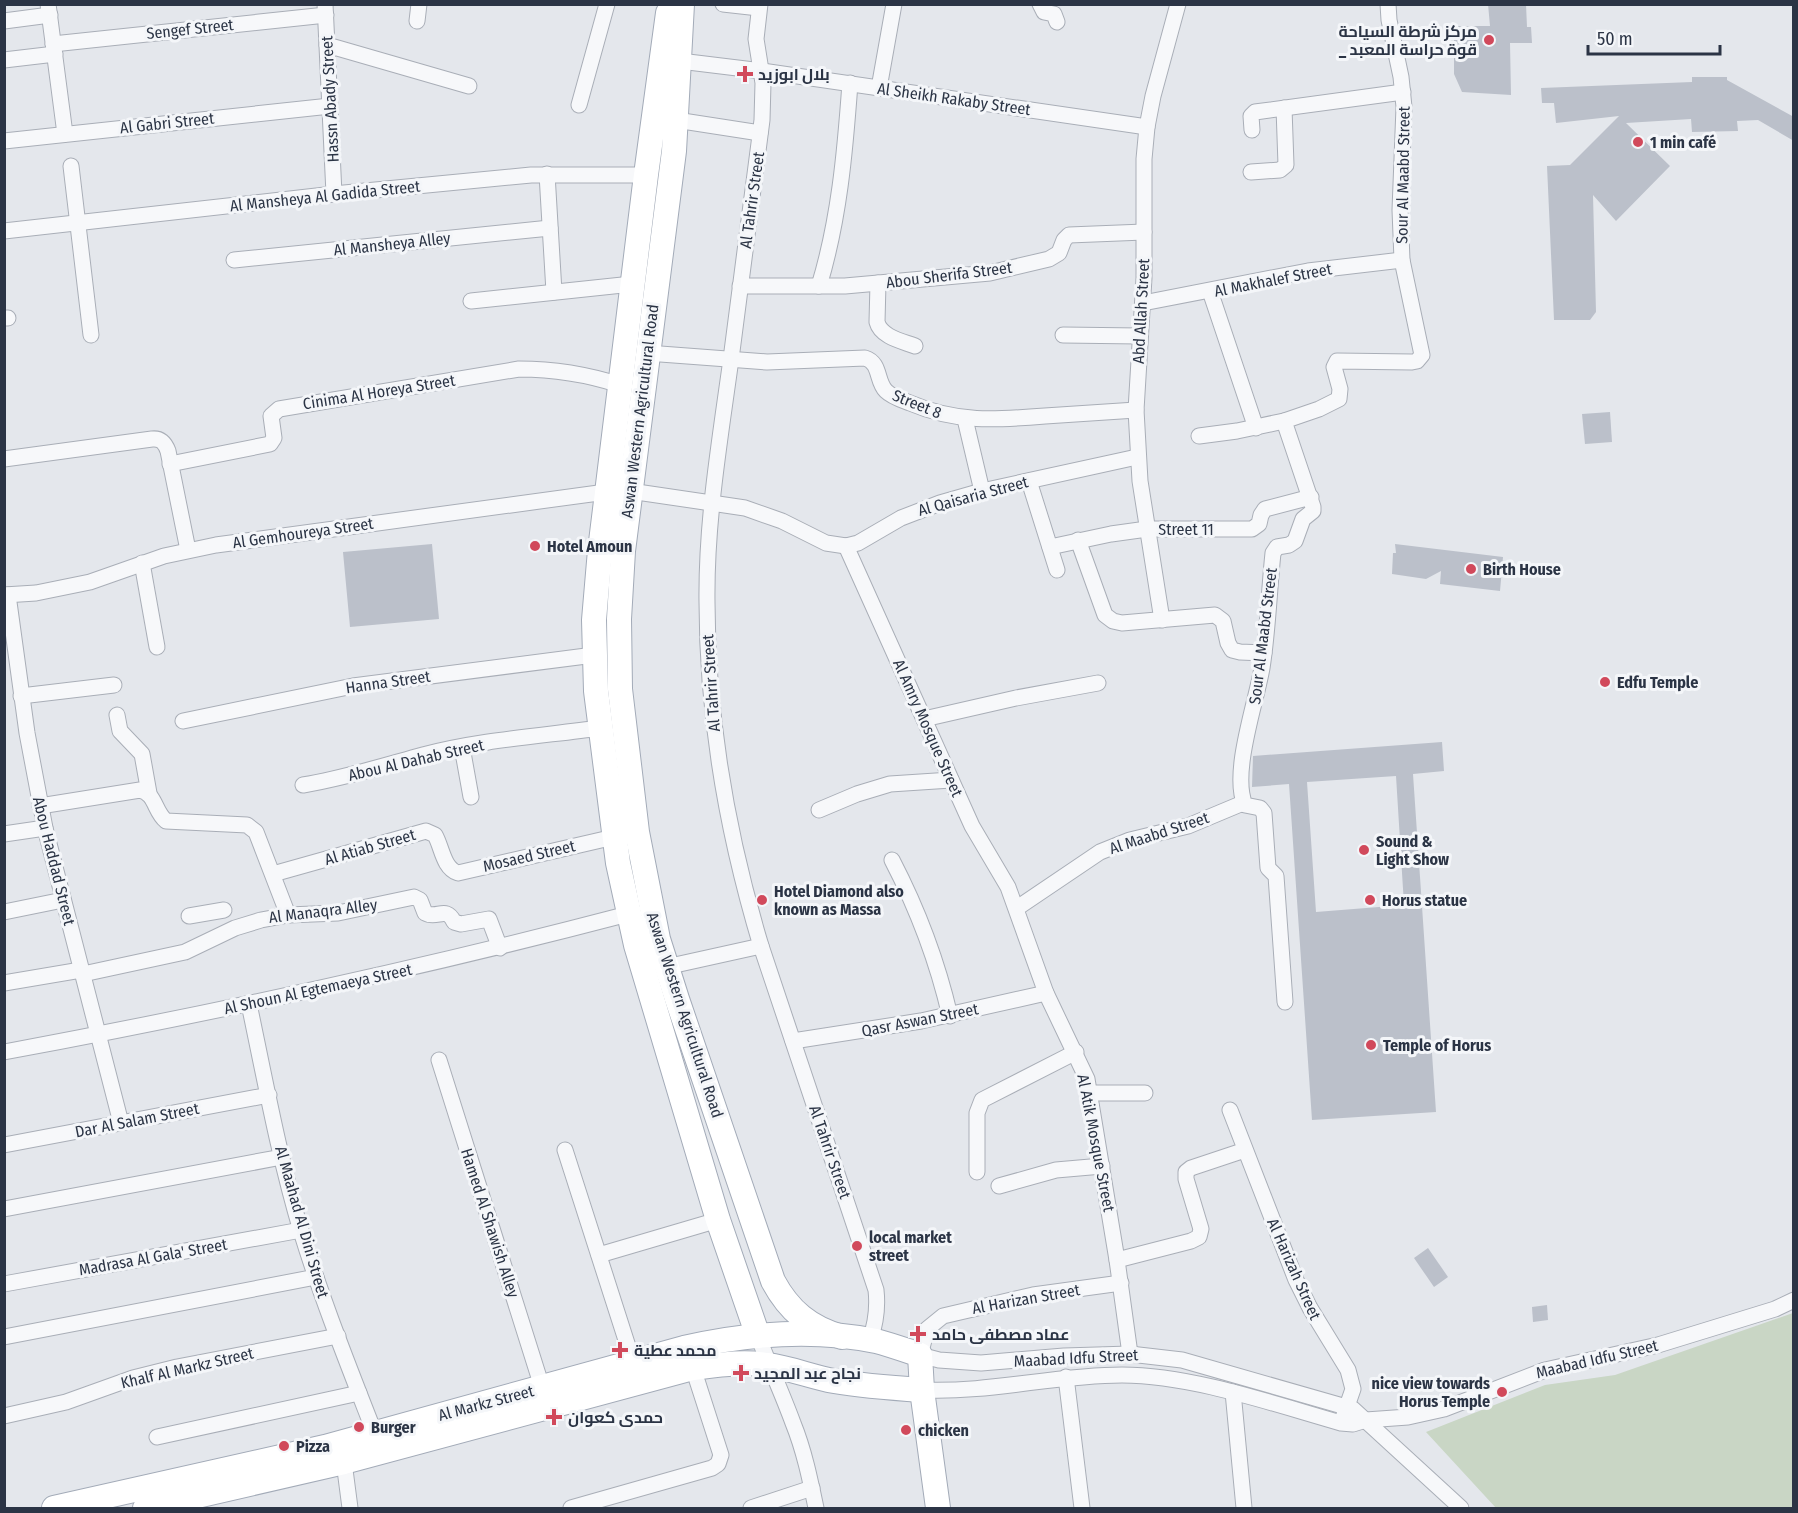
<svg xmlns="http://www.w3.org/2000/svg" width="1798" height="1513" viewBox="0 0 1798 1513" font-family="'Fira Sans Condensed',Cairo,sans-serif">
<rect width="100%" height="100%" fill="#e4e7ec"/>
<polygon fill="#c9d6c5" points="1793,1313 1793,1508 1496,1508 1426,1432 1545,1385 1615,1375"/>
<g fill="#bbc0ca" fill-rule="evenodd">
<polygon points="1488,4 1526,4 1527,27 1531,27 1532,43 1510,43 1511,95 1462,92 1454,74 1454,26 1490,26"/>
<polygon points="1692,77 1727,77 1727,80 1794,117 1794,141 1758,120 1737,121 1738,131 1692,132 1691,119 1626,123 1670,166 1616,221 1593,195 1596,312 1590,320 1554,320 1547,166 1570,165 1619,116 1556,123 1554,103 1542,103 1541,88 1692,82"/>
<polygon points="1610,412 1612,442 1585,444 1582,414"/>
<polygon points="432,544 439,619 350,627 343,552"/>
<polygon points="1395,544 1503,557 1500,591 1440,584 1441,571 1426,579 1392,574 1393,553 1396,553"/>
<path d="M1442 742 1444 771 1413 774 1436 1112 1312 1120 1289 784 1252 787 1253 756ZM1396 776 1404 905 1316 912 1307 782Z"/>
<polygon points="1428,1248 1448,1277 1434,1287 1414,1258"/>
<polygon points="1547,1305 1548,1320 1533,1322 1532,1307"/>
</g>
<g fill="none" stroke-linecap="round" stroke-linejoin="round">
<g stroke="#a9aeb7" stroke-width="17">
<g id="minor">
<polyline points="48,4 65,134"/>
<polyline points="325,4 334,194"/>
<polyline points="723,4 759,8"/>
<path d="M760 4 756 39 763 83 762 120C752 200 741 279 731 359 720 440 706 520 707 602 707 720 727 833 761 946L876 1290C878 1308 876 1323 870 1340"/>
<polyline points="1040,4 1044,12 1054,14 1057,22"/>
<polyline points="4,21 50,15"/>
<polyline points="417,21 419,4"/>
<polyline points="53,44 326,15"/>
<polyline points="327,45 469,86"/>
<polyline points="4,60 55,54"/>
<polyline points="680,61 762,71 1147,127"/>
<polyline points="879,88 894,4"/>
<polyline points="579,105 607,4"/>
<polyline points="676,120 760,133"/>
<polyline points="1252,130 1251,116 1255,112 1403,92"/>
<polyline points="4,141 330,106"/>
<polyline points="71,166 91,335"/>
<polyline points="1251,172 1280,170 1286,165 1284,108"/>
<polyline points="547,174 554,292"/>
<polyline points="4,231 334,194 531,175 646,175"/>
<polyline points="234,260 550,228"/>
<path d="M878 283 877 322C881 337 902 341 915 346"/>
<polyline points="740,286 845,286 990,273 1049,259 1059,253 1064,240 1069,235 1144,232"/>
<path d="M819 286C839 220 845 153 850 83"/>
<polyline points="1210,291 1256,428"/>
<polyline points="471,301 632,284"/>
<polyline points="1143,303 1308,271 1402,260"/>
<polyline points="4,318 8,318"/>
<polyline points="1063,335 1139,336"/>
<path d="M647 353 767 362 865 358C881 363 876 381 886 391 892 397 902 400 910 403 957 423 995 420 1045 416 1075 414 1105 412 1136 410"/>
<polyline points="965,419 982,491"/>
<polyline points="1199,436 1237,431 1284,421"/>
<path d="M4 459 152 439C161 438 165 443 168 451L188 550"/>
<path d="M170 464 270 444 274 438 271 416 279 409 519 369C555 369 586 374 620 385"/>
<polyline points="1029,481 1057,570"/>
<polyline points="1078,540 1105,615 1113,621 1122,623 1215,615 1223,621 1228,643 1232,650 1240,652 1264,653"/>
<polyline points="846,546 972,826 1008,887 1046,993 1087,1079 1117,1260 1130,1354"/>
<polyline points="1050,547 1111,534 1147,529 1252,529 1259,524 1261,515 1265,509 1311,497"/>
<polyline points="142,563 157,647"/>
<polyline points="4,595 36,593 90,582 164,556 216,545 606,492 630,491 745,508 782,521 826,543 846,546 858,543 901,518 940,503 982,491 1137,457"/>
<polyline points="8,595 27,733 45,828 121,1123"/>
<polyline points="1162,620 1140,481 1136,410 1144,278 1144,159 1147,127 1153,96 1178,4"/>
<polyline points="21,696 114,685"/>
<polyline points="117,715 120,731 142,754 149,793"/>
<polyline points="924,719 1016,698 1098,683"/>
<polyline points="183,721 353,686 594,655"/>
<polyline points="462,747 471,797"/>
<path d="M303 785C345 778 383 766 423 755 480 740 541 736 600 728"/>
<path d="M40 806 140 790C156 794 154 811 166 821L247 825 256 832 288 915"/>
<polyline points="819,810 857,794 890,784 951,780"/>
<polyline points="4,834 45,828"/>
<path d="M892 860C918 910 937 960 950 1016"/>
<path d="M273 874 426 831 435 835C442 847 443 868 458 873L614 837"/>
<polyline points="1017,908 1100,852 1130,840 1188,826 1243,803"/>
<polyline points="4,912 63,900"/>
<polyline points="189,916 224,910"/>
<polyline points="666,967 761,946"/>
<path d="M83 974 185 952 235 928 261 920 288 915 338 913 414 897 420 900 425 913C437 920 446 905 454 922L461 924 489 919 500 948"/>
<polyline points="4,983 81,970"/>
<path d="M1285 1002 1276 876 1268 868 1264 813 1260 808 1245 805C1231 773 1256 703 1262 668 1268 630 1269 591 1273 553L1277 547 1289 545 1295 541 1303 519 1313 511V507L1284 421 1319 409 1339 399 1340 389 1334 367 1337 361 1412 362 1417 361 1422 355 1402 260 1400 210 1404 107 1401 77 1389 20 1388 4"/>
<path d="M249 1004C265 1080 279 1157 301 1231 322 1300 349 1367 375 1434"/>
<polyline points="793,1041 921,1021 1046,993"/>
<path d="M4 1052C214 1013 422 968 628 914"/>
<polyline points="439,1060 542,1387"/>
<polyline points="1090,1093 1145,1093"/>
<polyline points="1230,1110 1296,1280 1310,1308 1348,1370 1353,1389 1344,1415"/>
<polyline points="4,1145 269,1095"/>
<polyline points="565,1150 633,1362"/>
<polyline points="977,1172 977,1113 982,1100 1076,1052"/>
<polyline points="999,1186 1056,1170 1102,1166"/>
<polyline points="4,1209 282,1157"/>
<polyline points="599,1255 718,1220"/>
<polyline points="1117,1260 1191,1241 1199,1237 1201,1229 1186,1179 1186,1172 1191,1168 1245,1150"/>
<polyline points="1121,1283 1033,1295 943,1316 927,1329 920,1355 939,1360 981,1363 1064,1356 1130,1354 1182,1360 1353,1409 1461,1508"/>
<polyline points="4,1284 301,1230"/>
<path d="M758 1336C769 1365 782 1393 793 1423 804 1450 810 1479 816 1508"/>
<polyline points="4,1337 316,1277"/>
<polyline points="1066,1377 1082,1508"/>
<path d="M922 1390C989 1393 1055 1375 1122 1375 1191 1375 1274 1404 1341 1423L1353 1424 1366 1420 1408 1417 1444 1409 1545 1370 1658 1345 1775 1309 1794 1300"/>
<polyline points="1233,1392 1244,1508"/>
<polyline points="4,1416 66,1402 133,1378 177,1367 338,1336"/>
<polyline points="157,1437 359,1393"/>
<polyline points="344,1462 350,1508"/>
<polyline points="571,1508 712,1468 718,1464 721,1455 693,1368"/>
<polyline points="751,1508 812,1488"/>
</g>
</g>
<g stroke="#a3abb8" stroke-width="26">
<g id="primary">
<path d="M682 4 674 151 623 551 619 619 620 689 637 832 658 939 677 999 773 1281C789 1311 810 1328 842 1337"/>
<polyline points="668,13 646,175 600,550 594,620 596,691 618,863 636,945 718,1220 758,1336"/>
<path d="M54 1508 325 1447 684 1348C745 1334 813 1328 876 1341 891 1345 905 1350 920 1355L922 1390 938 1508"/>
<path d="M145 1508 344 1462 693 1368C718 1365 742 1361 767 1365 790 1368 812 1377 834 1381 863 1386 892 1388 922 1390"/>
</g>
</g>
<use href="#minor" stroke="#f7f8fa" stroke-width="15"/>
<use href="#primary" stroke="#fff" stroke-width="24"/>
</g>
<g fill="#d1495b" stroke="#f4f6f9" stroke-width="2">
<circle cx="1489" cy="40" r="6"/>
<path d="M742 65h6v6h6v6h-6v6h-6v-6h-6v-6h6z"/>
<circle cx="1638" cy="142" r="6"/>
<circle cx="535" cy="546" r="6"/>
<circle cx="1471" cy="569" r="6"/>
<circle cx="1605" cy="682" r="6"/>
<circle cx="1364" cy="850" r="6"/>
<circle cx="762" cy="900" r="6"/>
<circle cx="1370" cy="900" r="6"/>
<circle cx="1371" cy="1045" r="6"/>
<circle cx="857" cy="1246" r="6"/>
<path d="M915 1325h6v6h6v6h-6v6h-6v-6h-6v-6h6z"/>
<path d="M617 1341h6v6h6v6h-6v6h-6v-6h-6v-6h6z"/>
<path d="M738 1364h6v6h6v6h-6v6h-6v-6h-6v-6h6z"/>
<circle cx="1502" cy="1392" r="6"/>
<path d="M551 1408h6v6h6v6h-6v6h-6v-6h-6v-6h6z"/>
<circle cx="359" cy="1427" r="6"/>
<circle cx="906" cy="1430" r="6"/>
<circle cx="284" cy="1446" r="6"/>
</g>
<g text-anchor="middle" dominant-baseline="central" stroke-width="6" stroke-linejoin="round" paint-order="stroke">
<g font-size="16" fill="#2b3445" stroke="#f4f6f9">
<text transform="translate(190 29) rotate(-6)">Sengef Street</text>
<text transform="translate(330 99) rotate(-93)">Hassn Abady Street</text>
<text transform="translate(954 99) rotate(8)">Al Sheikh Rakaby Street</text>
<text transform="translate(167 123) rotate(-6)">Al Gabri Street</text>
<text transform="translate(1403 175) rotate(-89)">Sour Al Maabd Street</text>
<text transform="translate(325 196) rotate(-6)">Al Mansheya Al Gadida Street</text>
<text transform="translate(752 200) rotate(-82)">Al Tahrir Street</text>
<text transform="translate(392 244) rotate(-6)">Al Mansheya Alley</text>
<text transform="translate(949 275) rotate(-7)">Abou Sherifa Street</text>
<text transform="translate(1273 280) rotate(-11)">Al Makhalef Street</text>
<text transform="translate(1141 311) rotate(-87)">Abd Allah Street</text>
<text transform="translate(379 392) rotate(-9)">Cinima Al Horeya Street</text>
<text transform="translate(917 404) rotate(22)">Street 8</text>
<text transform="translate(640 411) rotate(-83)">Aswan Western Agricultural Road</text>
<text transform="translate(973 496) rotate(-15)">Al Qaisaria Street</text>
<text x="1186" y="529">Street 11</text>
<text transform="translate(303 533) rotate(-8)">Al Gemhoureya Street</text>
<text transform="translate(1263 636) rotate(-83)">Sour Al Maabd Street</text>
<text transform="translate(388 682) rotate(-8)">Hanna Street</text>
<text transform="translate(711 683) rotate(-94)">Al Tahrir Street</text>
<text transform="translate(928 728) rotate(66)">Al Amry Mosque Street</text>
<text transform="translate(416 760) rotate(-13)">Abou Al Dahab Street</text>
<text transform="translate(1159 833) rotate(-18)">Al Maabd Street</text>
<text transform="translate(370 847) rotate(-16)">Al Atiab Street</text>
<text transform="translate(529 856) rotate(-13)">Mosaed Street</text>
<text transform="translate(54 861) rotate(76)">Abou Haddad Street</text>
<text transform="translate(323 911) rotate(-7)">Al Manaqra Alley</text>
<text transform="translate(318 989) rotate(-12)">Al Shoun Al Egtemaeya Street</text>
<text transform="translate(685 1015) rotate(72)">Aswan Western Agricultural Road</text>
<text transform="translate(920 1020) rotate(-11)">Qasr Aswan Street</text>
<text transform="translate(137 1120) rotate(-11)">Dar Al Salam Street</text>
<text transform="translate(1096 1143) rotate(79)">Al Atik Mosque Street</text>
<text transform="translate(830 1152) rotate(71)">Al Tahrir Street</text>
<text transform="translate(302 1222) rotate(74)">Al Maahad Al Dini Street</text>
<text transform="translate(490 1223) rotate(72)">Hamed Al Shawish Alley</text>
<text transform="translate(153 1257) rotate(-10)">Madrasa Al Gala' Street</text>
<text transform="translate(1294 1269) rotate(66)">Al Harizah Street</text>
<text transform="translate(1026 1299) rotate(-10)">Al Harizan Street</text>
<text transform="translate(1076 1358) rotate(-3)">Maabad Idfu Street</text>
<text transform="translate(1597 1359) rotate(-13)">Maabad Idfu Street</text>
<text transform="translate(187 1368) rotate(-13)">Khalf Al Markz Street</text>
<text transform="translate(486 1403) rotate(-15)">Al Markz Street</text>
</g>
<g font-size="16" font-weight="bold" fill="#2b3445" stroke="#f4f6f9" text-anchor="start">
<text x="1477" y="31" text-anchor="end">مركز شرطة السياحة<tspan x="1477" dy="18">_ قوة حراسة المعبد</tspan></text>
<text x="758" y="74">بلال ابوزيد</text>
<text x="1650" y="142">1 min café</text>
<text x="547" y="546">Hotel Amoun</text>
<text x="1483" y="569">Birth House</text>
<text x="1617" y="682">Edfu Temple</text>
<text x="1376" y="841">Sound &amp;<tspan x="1376" dy="18">Light Show</tspan></text>
<text x="774" y="891">Hotel Diamond also<tspan x="774" dy="18">known as Massa</tspan></text>
<text x="1382" y="900">Horus statue</text>
<text x="1383" y="1045">Temple of Horus</text>
<text x="869" y="1237">local market<tspan x="869" dy="18">street</tspan></text>
<text x="932" y="1334">عماد مصطفى حامد</text>
<text x="634" y="1350">محمد عطية</text>
<text x="754" y="1373">نجاح عبد المجيد</text>
<text x="1490" y="1383" text-anchor="end">nice view towards<tspan x="1490" dy="18">Horus Temple</tspan></text>
<text x="568" y="1417">حمدى كعوان</text>
<text x="371" y="1427">Burger</text>
<text x="918" y="1430">chicken</text>
<text x="296" y="1446">Pizza</text>
</g>
</g>
<rect width="1798" height="1513" fill="none" stroke="#2b3445" stroke-width="12"/>
<path d="M1588 45v9h132v-9" fill="none" stroke="#2b3445" stroke-width="3"/>
<text x="1597" y="45" font-size="18" fill="#2b3445" stroke="#f4f6f9" stroke-width="4.5" paint-order="stroke">50 m</text>
</svg>
